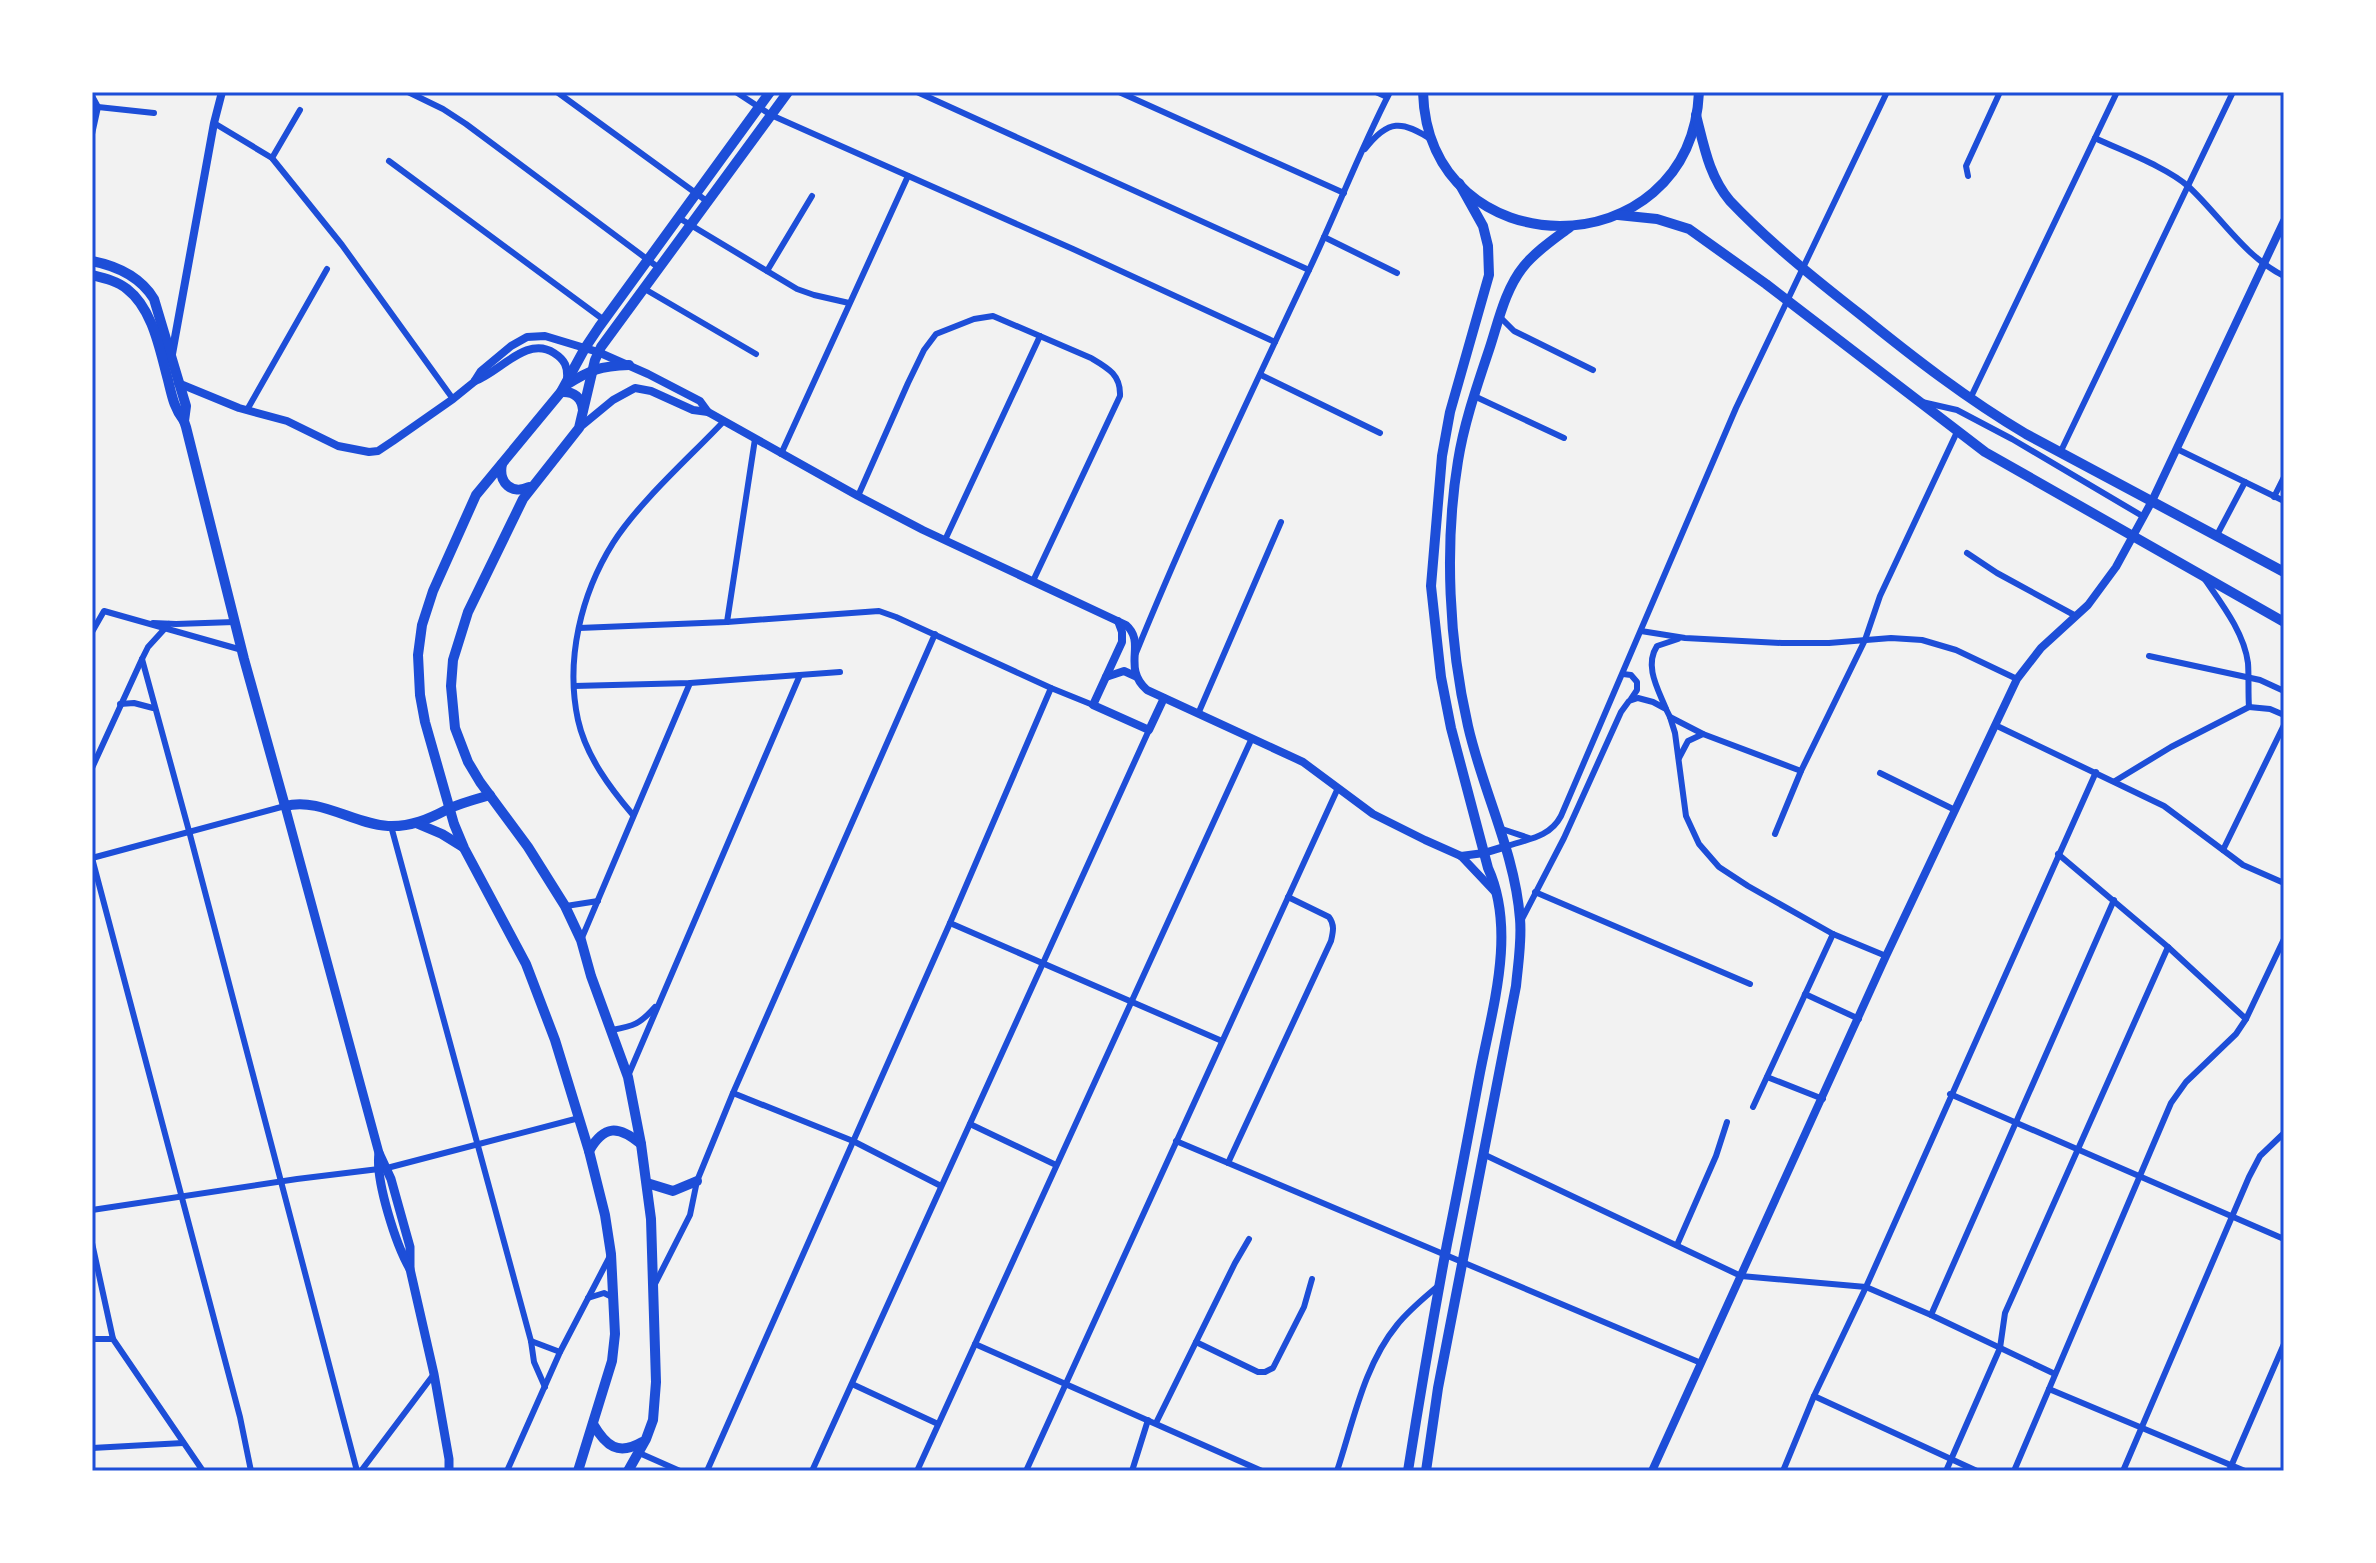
<svg xmlns="http://www.w3.org/2000/svg" width="2376" height="1563" viewBox="0 0 2376 1563" font-family="'Archivo Narrow',sans-serif">
<rect width="100%" height="100%" fill="#f2f2f2"/>
<g fill="none" stroke-linecap="round" stroke-linejoin="round">
<g stroke="#1d4ed8" stroke-width="6">
<polyline points="408,92 443,109 466,124 659,268"/>
<polyline points="557,92 708,202"/>
<polyline points="736,92 771,115 1073,249 1275,342"/>
<polyline points="917,92 1309,270"/>
<polyline points="1119,92 1344,193"/>
<polyline points="1376,92 1387,97"/>
<polyline points="92,96 98,107 92,134"/>
<polyline points="98,107 154,113"/>
<polyline points="214,123 272,158 342,245 453,399"/>
<path d="M2095 138C2122 151 2167 167 2189 187 2220 216 2245 257 2284 276"/>
<path d="M1365 149C1388 119 1402 120 1432 140"/>
<polyline points="272,158 300,110"/>
<polyline points="389,161 604,320"/>
<polyline points="1968,176 1966,166 2000,92"/>
<polyline points="679,218 797,289 814,295 849,303"/>
<polyline points="1324,237 1397,273"/>
<polyline points="767,271 812,196"/>
<polyline points="643,288 756,354"/>
<polyline points="1500,317 1514,331 1593,370"/>
<polyline points="1261,375 1380,433"/>
<polyline points="1474,396 1564,438"/>
<polyline points="1970,399 2117,92"/>
<polyline points="1922,402 1957,410 2012,439 2144,517"/>
<polyline points="247,410 327,269"/>
<polyline points="2177,449 2284,501"/>
<polyline points="2060,453 2233,92"/>
<polyline points="781,454 908,176"/>
<path d="M858 496 908 383 924 350 936 334 974 319 993 316 1091 358C1108 368 1121 375 1120 396L1033 581"/>
<polyline points="2274,497 2284,477"/>
<polyline points="2217,535 2245,482"/>
<polyline points="945,540 1040,336"/>
<polyline points="1967,553 1997,573 2076,616"/>
<path d="M2204 578C2221 603 2244 632 2248 663 2249 677 2248 693 2249 707"/>
<polyline points="727,622 755,439"/>
<polyline points="153,623 176,624 234,622"/>
<polyline points="579,628 727,622 879,611 896,617 1051,688 1093,705"/>
<polyline points="1641,631 1685,638 1782,643 1829,643 1891,638 1922,640 1956,650 2017,679"/>
<polyline points="92,632 104,611 242,650"/>
<path d="M1136 653C1189 523 1249 397 1309 270 1337 211 1360 150 1390 92"/>
<polyline points="2149,656 2260,680 2284,691"/>
<polyline points="142,659 189,831 357,1471"/>
<polyline points="1623,674 1631,675 1637,682 1637,690 1631,699"/>
<polyline points="574,686 690,683 840,672"/>
<polyline points="120,704 134,703 153,708"/>
<polyline points="2249,707 2270,709 2284,715"/>
<path d="M1666 709C1658 689 1644 666 1657 646L1678 639"/>
<polyline points="1198,714 1281,522"/>
<polyline points="1670,717 1703,734 1801,771"/>
<polyline points="1995,725 2164,806 2243,865 2284,883"/>
<polyline points="1679,758 1688,741 1703,734"/>
<polyline points="92,768 142,659 148,647 169,624"/>
<polyline points="1880,773 1955,810"/>
<polyline points="2115,781 2171,747 2249,707"/>
<path d="M633 815C610 788 586 756 578 720 565 660 581 594 613 543 639 502 690 457 724 421"/>
<polyline points="391,826 531,1341 534,1362 545,1387"/>
<polyline points="1502,829 1529,838"/>
<polyline points="1775,834 1801,771 1865,640 1880,596 1957,432"/>
<path d="M1507 846C1529 839 1550 837 1561 816L1736 408 1887 92"/>
<polyline points="2223,850 2284,725"/>
<polyline points="2058,854 2168,947 2246,1019"/>
<polyline points="92,858 240,1417 251,1471"/>
<polyline points="92,858 285,806"/>
<polyline points="1535,892 1750,984"/>
<polyline points="566,906 598,901"/>
<polyline points="1522,919 1564,838 1621,712 1629,701 1638,698 1653,702 1666,709 1670,717 1675,733 1686,816 1699,844 1719,867 1748,886 1833,934 1886,956"/>
<polyline points="950,923 1222,1041"/>
<polyline points="581,940 690,683"/>
<polyline points="1805,994 1859,1019"/>
<path d="M612 1030C634 1026 640 1024 655 1007"/>
<polyline points="628,1076 800,675"/>
<polyline points="1767,1077 1823,1099"/>
<polyline points="733,1093 853,1141 941,1186"/>
<polyline points="1950,1094 2284,1239"/>
<polyline points="1753,1107 1833,934"/>
<polyline points="970,1124 1056,1165"/>
<polyline points="1176,1141 1701,1363"/>
<polyline points="1483,1154 1741,1276 1866,1287 1931,1315 2055,1374"/>
<path d="M1228 1163 1331 941C1333 932 1335 925 1329 917L1288 897"/>
<polyline points="92,1210 297,1179 387,1168 579,1118"/>
<polyline points="92,1243 113,1339 203,1471"/>
<polyline points="1677,1245 1716,1156 1727,1122"/>
<polyline points="655,1284 690,1215 697,1181 733,1093 935,634"/>
<polyline points="588,1298 604,1293 614,1298"/>
<polyline points="1931,1315 2114,900"/>
<polyline points="92,1339 113,1339"/>
<polyline points="531,1341 560,1352"/>
<polyline points="1196,1342 1258,1372 1265,1372 1273,1368 1304,1307 1312,1279"/>
<polyline points="975,1344 1262,1471"/>
<polyline points="852,1384 938,1424"/>
<polyline points="2049,1389 2245,1471"/>
<polyline points="1814,1396 1977,1471"/>
<polyline points="1156,1423 1235,1263 1249,1239"/>
<polyline points="92,1448 183,1443"/>
<polyline points="637,1452 680,1471"/>
<polyline points="361,1471 434,1374"/>
<polyline points="507,1471 560,1352 609,1258"/>
<polyline points="707,1471 950,923 1051,688"/>
<polyline points="812,1471 1149,730"/>
<polyline points="917,1471 1252,738"/>
<polyline points="1026,1471 1338,788"/>
<polyline points="1132,1471 1148,1420"/>
<path d="M1337 1471C1353 1423 1364 1365 1397 1325 1409 1310 1424 1298 1438 1286"/>
<polyline points="1783,1471 1814,1396 1866,1287 2096,772"/>
<polyline points="1946,1471 2000,1348 2005,1313 2168,947"/>
<polyline points="2014,1471 2171,1103 2186,1082 2236,1034 2246,1019 2284,939"/>
<polyline points="2123,1471 2249,1177 2260,1156 2284,1133"/>
<polyline points="2229,1471 2284,1344"/>
</g>
<g stroke="#1d4ed8" stroke-width="8">
<polyline points="172,354 214,123 222,92"/>
<path d="M475 381C500 372 527 335 554 353 565 360 568 367 567 379"/>
<polyline points="178,383 239,408 287,421 338,446 369,452 378,451 393,441 453,399 474,382 481,371 511,346 527,337 545,336 598,352 648,374 700,401 708,412"/>
<path d="M579 428 613 400 635 388 651 391 693 410 708 412 858 496 923 530 1126 625C1147 643 1121 667 1147 690L1303 762 1373 814 1425 840 1461 856 1495 892"/>
<polyline points="1118,621 1122,632 1122,642 1093,705 1149,730 1164,698"/>
<polyline points="1106,677 1124,671 1135,676"/>
<polyline points="1461,856 1484,853 1507,846"/>
<polyline points="1652,1471 1886,956 2017,679 2041,648 2088,605 2116,567 2152,501 2284,221"/>
</g>
<g stroke="#1d4ed8" stroke-width="9">
<polyline points="285,806 379,1153 391,1179 410,1247 410,1269 434,1374 449,1459 449,1471"/>
<path d="M379 1153C375 1180 396 1245 410 1269"/>
</g>
<g stroke="#1d4ed8" stroke-width="10">
<path d="M1423 92C1428 270 1691 271 1699 92"/>
<path d="M1696 115C1704 146 1709 176 1730 201 1770 243 1815 279 1861 315 1914 358 1967 399 2026 434L2284 572"/>
<polyline points="1618,215 1657,219 1689,229 1766,284 1985,452 2284,622"/>
<path d="M92 261C117 266 140 276 154 299L186 406 184 421 186 427 244 659 285 806C320 797 353 824 388 826 411 827 429 819 448 809 461 803 476 799 490 795"/>
<path d="M92 275C104 278 117 281 127 289 153 309 160 351 168 380 172 396 174 408 184 421"/>
<path d="M566 385C590 370 600 366 629 365"/>
<path d="M561 392C574 391 582 398 583 410"/>
<path d="M502 464C498 483 512 495 529 487"/>
<polyline points="416,823 442,834 463,847"/>
<path d="M589 1151C604 1125 618 1125 641 1144"/>
<polyline points="647,1183 673,1191 697,1181"/>
<path d="M593 1424C606 1446 618 1456 642 1442"/>
<polyline points="578,1471 612,1361 615,1334 611,1254 605,1215 589,1151 555,1040 526,964 464,848 454,824 425,722 420,695 418,655 422,625 433,591 476,495 561,392 585,348 599,327 770,92"/>
<polyline points="628,1471 646,1439 653,1420 656,1382 651,1219 641,1144 628,1077 591,976 581,940 565,906 528,847 480,782 468,762 455,728 451,686 453,660 468,612 523,499 579,428 595,360 601,347 788,92"/>
<path d="M1408 1471C1420 1395 1433 1319 1447 1244 1458 1190 1468 1137 1478 1083 1490 1015 1518 934 1488 868L1451 728 1441 677 1431 586 1442 456 1450 412 1489 275 1488 246 1483 226 1459 183"/>
<path d="M1426 1471 1438 1388 1516 986C1518 964 1522 941 1520 919 1515 852 1483 792 1468 726 1449 644 1444 545 1458 461 1464 423 1477 386 1489 350 1498 323 1505 289 1524 266 1536 251 1554 239 1570 227"/>
</g>
</g>
<rect width="2376" height="1563" fill="none" stroke="#ffffff" stroke-width="188"/>
<rect x="94" y="94" width="2188" height="1375" fill="none" stroke="#1d4ed8" stroke-width="3"/>
</svg>
